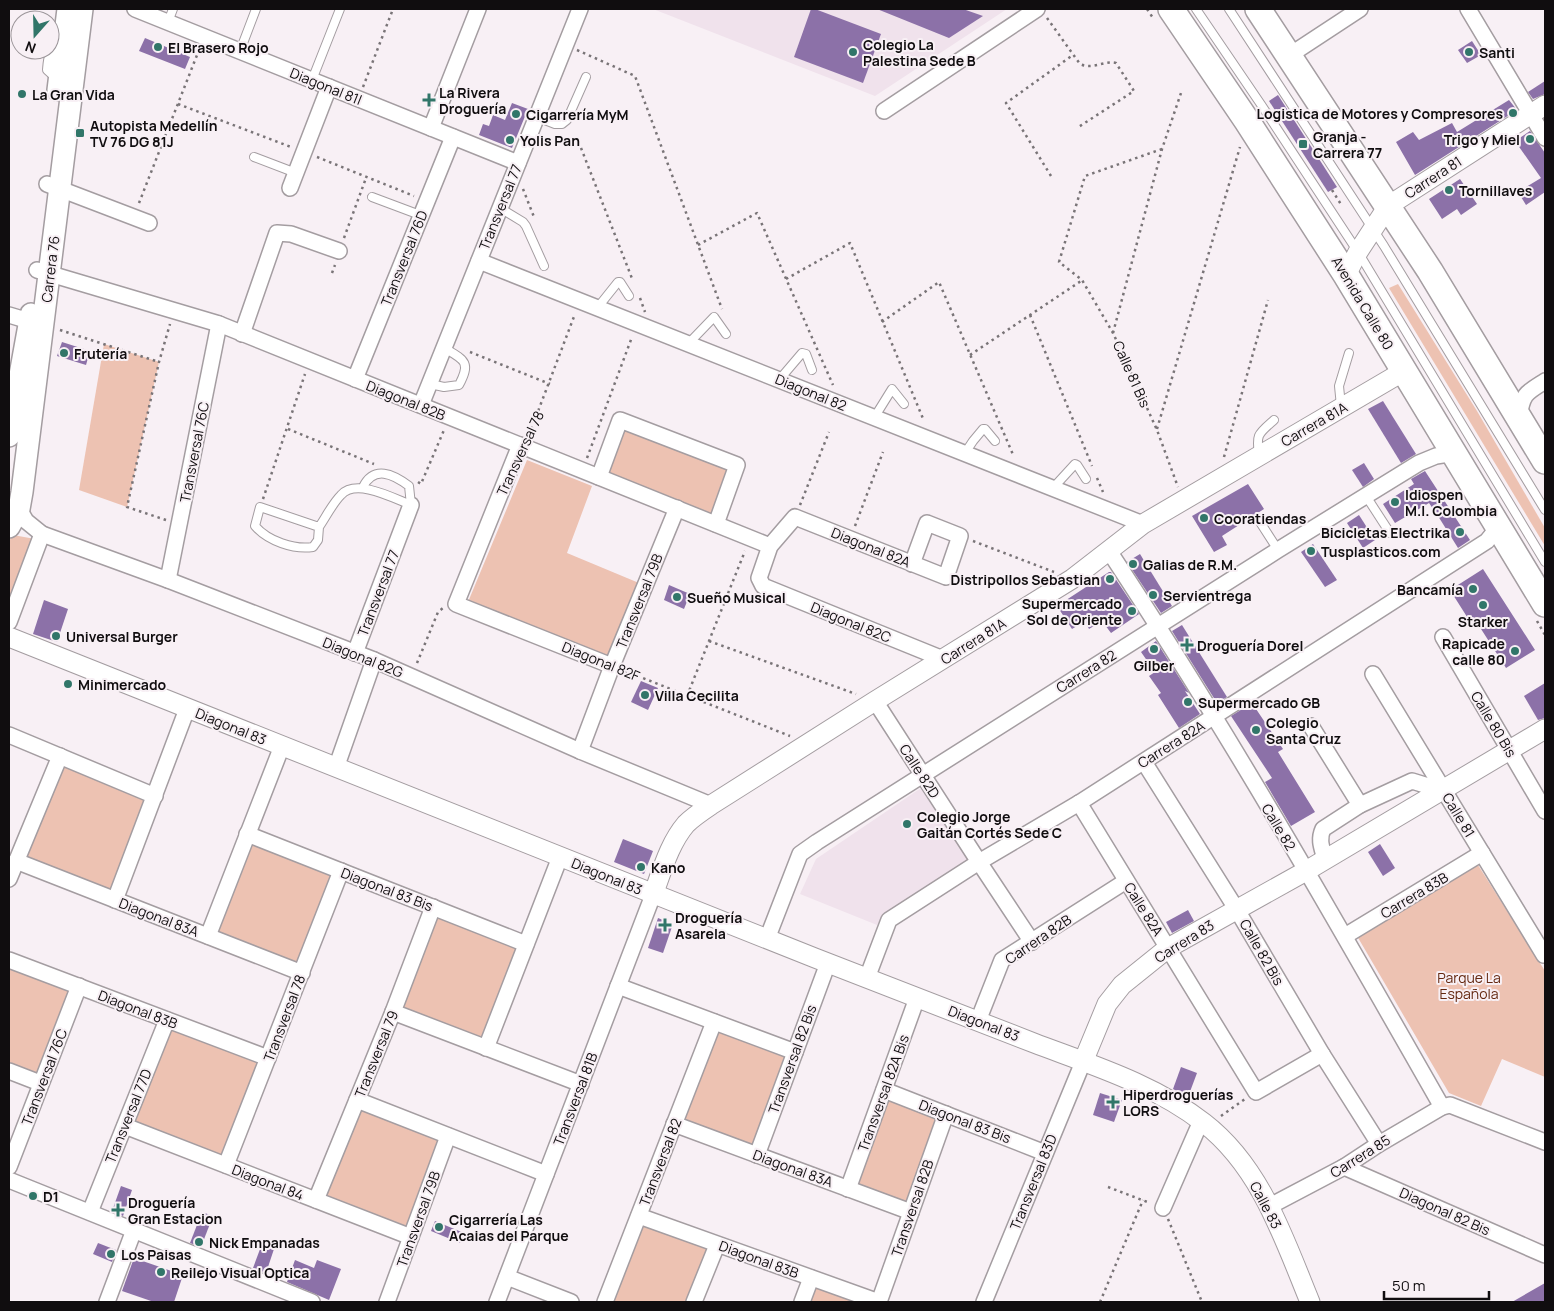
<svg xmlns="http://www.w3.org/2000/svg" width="1554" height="1311" viewBox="0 0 1554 1311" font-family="Manrope,sans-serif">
<rect width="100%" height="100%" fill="#f8f0f5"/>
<g fill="#f0e2ec">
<polygon points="653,9 1007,9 875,96"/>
<polygon points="921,788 971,861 883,914 877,925 800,894 816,859"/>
</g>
<g fill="#edc2b2">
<polygon points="1398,284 1477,411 1545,528 1545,546 1389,288"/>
<polygon points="104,344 159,362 127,507 79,490"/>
<polygon points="623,428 729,470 714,515 605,472"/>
<polygon points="527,460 592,486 567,553 639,583 610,657 468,602"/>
<polygon points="13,535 35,539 9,605 9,541"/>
<polygon points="60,756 155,796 115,900 16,861"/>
<polygon points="247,834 341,871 302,973 208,936"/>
<polygon points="1478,865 1545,971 1545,1077 1502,1059 1481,1106 1449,1093 1357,936"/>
<polygon points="433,907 526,944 486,1048 393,1012"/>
<polygon points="9,960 79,986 40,1083 9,1071"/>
<polygon points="167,1020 268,1058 226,1165 125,1126"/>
<polygon points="714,1022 795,1052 757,1155 674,1124"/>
<polygon points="884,1090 946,1114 911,1212 848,1189"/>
<polygon points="357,1100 448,1136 411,1237 316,1200"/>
<polygon points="639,1216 717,1245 694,1302 605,1302"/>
<polygon points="811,1278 879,1302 802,1302"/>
</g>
<g fill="#8c71a8">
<polygon points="811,9 815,9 881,34 863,83 794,57"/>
<polygon points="877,9 963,9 983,16 949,38"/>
<polygon points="145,38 190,57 185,69 139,51"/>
<polygon points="1472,41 1481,55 1467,63 1458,50"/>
<polygon points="1545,81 1545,94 1533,99 1528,92"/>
<polygon points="1278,95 1337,187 1328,192 1269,101"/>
<polygon points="1509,100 1517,110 1415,175 1396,142 1413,132 1419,140 1452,123 1457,132"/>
<polygon points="512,103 528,109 512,148 479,135 483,124 489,126 493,115 505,120"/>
<polygon points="1530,131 1545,153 1545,192 1526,205 1518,192 1541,178 1515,141"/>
<polygon points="1460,179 1477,204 1461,215 1457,209 1442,219 1429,199"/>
<polygon points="62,342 90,351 86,365 57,356"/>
<polygon points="1383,401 1416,454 1401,463 1368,409"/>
<polygon points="1364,463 1374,479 1363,487 1352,470"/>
<polygon points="1425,471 1470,540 1458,548 1438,516 1429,503 1395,523 1383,504 1414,484 1411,479"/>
<polygon points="1248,484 1264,509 1222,536 1227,545 1214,552 1192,516"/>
<polygon points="1359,515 1375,540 1363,548 1347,523"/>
<polygon points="1313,544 1337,580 1325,587 1301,552"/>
<polygon points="1140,554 1172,606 1161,613 1127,562"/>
<polygon points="1483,569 1535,650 1506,668 1474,618 1469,620 1450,590"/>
<polygon points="1109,572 1111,572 1139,614 1111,633 1102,621 1089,629 1085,621 1072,629 1057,606"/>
<polygon points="669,585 690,594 684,609 664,600"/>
<polygon points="44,600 68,609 57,642 33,634"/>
<polygon points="1182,625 1227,697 1217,703 1172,631"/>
<polygon points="1156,641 1189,693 1185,691 1200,714 1179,728 1158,695 1161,693 1149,676 1155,672 1141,652"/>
<polygon points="641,681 658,688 648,710 631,702"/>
<polygon points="1545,683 1545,718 1538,720 1524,696"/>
<polygon points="1252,703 1283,749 1278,752 1315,812 1291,826 1265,782 1272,778 1231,716"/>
<polygon points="623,839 653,851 644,874 614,862"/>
<polygon points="1380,844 1395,868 1383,876 1368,852"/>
<polygon points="1188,910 1194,921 1172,933 1166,922"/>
<polygon points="658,918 673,924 663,953 648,948"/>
<polygon points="1181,1067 1197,1073 1188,1097 1173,1089"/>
<polygon points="1100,1093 1122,1100 1114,1122 1093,1115"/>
<polygon points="121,1186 132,1190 123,1216 112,1211"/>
<polygon points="202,1212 213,1216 201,1247 190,1243"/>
<polygon points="435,1221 464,1233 460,1243 431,1231"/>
<polygon points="263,1241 275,1246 266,1273 253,1268"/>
<polygon points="98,1243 116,1250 112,1262 93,1254"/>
<polygon points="134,1258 183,1275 174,1302 154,1302 122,1291"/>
<polygon points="295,1260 314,1268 317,1260 341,1269 329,1300 287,1282"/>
<polygon points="1545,1283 1545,1302 1512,1302"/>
</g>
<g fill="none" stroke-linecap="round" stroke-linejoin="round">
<g stroke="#a49da1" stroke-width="10">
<g id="service">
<polyline points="1196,9 1262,106 1358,252 1545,562"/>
<polyline points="1229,9 1384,246 1545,510"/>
<polyline points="168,22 173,9"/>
<polyline points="240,51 256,9"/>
<path d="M57 79 47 70C48 57 48 51 61 44"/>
<polyline points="312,80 340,9"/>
<polyline points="537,117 555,124 562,124 567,120 586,77"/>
<polyline points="254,157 296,173"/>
<polyline points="372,197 420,215"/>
<polyline points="500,208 523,222 526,226 544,266"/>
<polyline points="598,307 618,282 620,282 629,296"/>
<polyline points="688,344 714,317 726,334"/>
<polyline points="779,380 802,353 806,354 812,370"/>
<path d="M430 384 444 387 459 385C471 362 465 360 444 348"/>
<polyline points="1341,406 1339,386 1349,353"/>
<polyline points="874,418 892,389 904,404"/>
<polyline points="965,453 973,441 983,429 985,429 995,441"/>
<path d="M1259 455C1256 434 1258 434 1274 420"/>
<polyline points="1053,488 1075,464 1077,465 1086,479"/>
<polyline points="1366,496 1390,533"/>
<polyline points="1260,522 1278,550"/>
<path d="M319 527 318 540 313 547C294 550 268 541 255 526L260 507 319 527C326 517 332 504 341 495 356 478 393 498 411 505L409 486C393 474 374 465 363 487"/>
</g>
</g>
<g stroke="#a49da1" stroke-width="18">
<g id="minor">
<polyline points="135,9 518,163"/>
<polyline points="1468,9 1545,138"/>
<polyline points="1290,55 1360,9"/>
<polyline points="884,111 1037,9"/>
<polyline points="431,128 478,9"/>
<polyline points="47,184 149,223"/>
<polyline points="290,188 329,87"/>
<polyline points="479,261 1143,524"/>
<polyline points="37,270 219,324 770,546"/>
<polyline points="9,315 39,324"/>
<polyline points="242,334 277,233 291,234 339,251"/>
<polyline points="355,379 453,137"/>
<polyline points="421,405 580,9"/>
<path d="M1519 416C1523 393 1526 393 1545 381"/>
<polyline points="520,445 456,604 612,666"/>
<polyline points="599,477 620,420 737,465 716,524"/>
<polyline points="19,509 26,521 42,534 168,580 374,660 580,751 711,805"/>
<path d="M1109 551C1228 731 1335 919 1442 1107"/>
<polyline points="912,564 927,523 960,536 946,577 795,517 770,546 759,578 763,586 943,659"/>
<polyline points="168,580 219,324"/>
<polyline points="9,622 42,534"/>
<polyline points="1443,637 1545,811"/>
<polyline points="355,653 411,505"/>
<polyline points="1373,674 1544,955 1545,955"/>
<polyline points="875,701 979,862 1032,942"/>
<polyline points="1311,726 1360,805"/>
<polyline points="9,735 155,796"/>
<polyline points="580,751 612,666 677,508"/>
<polyline points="1144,762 1237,910 1322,1054 1379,1144"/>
<polyline points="336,768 374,660"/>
<polyline points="1079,803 1256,1092 1322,1054"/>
<polyline points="247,834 526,944"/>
<path d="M1325 859C1322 848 1318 840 1323 829L1360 805 1412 781 1425 785 1433 795"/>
<polyline points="16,861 302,973"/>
<polyline points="9,879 60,756"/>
<polyline points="115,900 187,709"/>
<polyline points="208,936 282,746"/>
<polyline points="1345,936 1482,853"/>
<polyline points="767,939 800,854 817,842 1278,550 1419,463 1436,456 1455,453"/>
<polyline points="9,960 268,1058"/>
<polyline points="867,978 889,920 979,862 1079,803 1487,541 1499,526"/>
<polyline points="618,986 795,1052"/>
<polyline points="393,1012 581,1084"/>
<polyline points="978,1021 1002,960 1126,881"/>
<polyline points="486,1048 560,857"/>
<polyline points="9,1071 40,1083"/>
<polyline points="884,1090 1045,1153"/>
<polyline points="357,1100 546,1174"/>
<polyline points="674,1124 911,1212"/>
<polyline points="125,1126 411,1237"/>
<polyline points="757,1155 828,963"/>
<polyline points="226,1165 341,871"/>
<polyline points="9,1167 79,986"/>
<polyline points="1344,1167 1545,1255"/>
<polyline points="9,1180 312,1302"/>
<polyline points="848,1189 917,998"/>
<polyline points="316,1200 393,1012 433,907"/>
<polyline points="1270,1206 1344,1167 1379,1144 1442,1107 1450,1105 1545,1142"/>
<polyline points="1163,1208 1201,1121"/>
<polyline points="90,1212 167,1020"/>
<polyline points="639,1216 879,1302"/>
<polyline points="507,1277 571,1302"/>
<polyline points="107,1302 134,1230"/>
<polyline points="387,1302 448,1136"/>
<polyline points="497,1302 653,895"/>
<polyline points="605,1302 714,1022"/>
<polyline points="694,1302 717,1245"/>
<polyline points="802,1302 811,1278"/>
<polyline points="879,1302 946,1114"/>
<polyline points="984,1302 1083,1062"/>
</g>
</g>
<g stroke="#a49da1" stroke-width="21">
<g id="tertiary">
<polyline points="1346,275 1358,252 1388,206 1545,105"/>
<path d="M9 637C278 744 546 853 815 958 888 986 961 1014 1034 1043 1092 1065 1154 1084 1204 1123 1261 1167 1284 1239 1310 1302"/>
<path d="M653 895C662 871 669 844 686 824 693 817 702 811 711 805L875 701 1072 579 1143 524 1404 371"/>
<polyline points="1083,1062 1107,1004 1122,985 1168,948 1306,871 1545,729"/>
</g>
</g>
<g stroke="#a49da1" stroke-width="24">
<g id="secondary">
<polyline points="58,90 68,9"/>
<polyline points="9,436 31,314"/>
<polyline points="9,527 19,509 22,492 82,9"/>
</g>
</g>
<g stroke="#a49da1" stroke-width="28">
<g id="trunk">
<polyline points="1171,9 1247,121 1346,275 1545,604"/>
<polyline points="1258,9 1430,271 1545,461"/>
</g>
</g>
<g stroke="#797477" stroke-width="2.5" stroke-dasharray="2.5 4" stroke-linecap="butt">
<polyline points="1147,9 1153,18"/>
<path d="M1047 18 1080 64C1093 70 1104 60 1116 63L1134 91 1077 128"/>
<polyline points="577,50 635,76 722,309"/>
<polyline points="363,87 393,9"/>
<polyline points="178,104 291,147"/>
<polyline points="581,148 633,281"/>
<polyline points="1162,149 1085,176 1059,262 1082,280 1113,333 1157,430 1178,487"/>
<polyline points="317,157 414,196"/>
<polyline points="1051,176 1006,103 1073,55"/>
<polyline points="523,189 534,217"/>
<polyline points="1332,190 1342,206"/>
<polyline points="139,203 199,50"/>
<polyline points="344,238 366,178"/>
<polyline points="698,245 757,213 833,385"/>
<polyline points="332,273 335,265"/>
<polyline points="786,279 850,243 924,421"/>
<polyline points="640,298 645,312"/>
<polyline points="1030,315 1092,466"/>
<polyline points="882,322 939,282 1014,457"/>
<polyline points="60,330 159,362"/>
<polyline points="1113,333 1162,149 1181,93"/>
<polyline points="470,352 550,384"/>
<polyline points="970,355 1081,281"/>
<polyline points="288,429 374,464"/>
<polyline points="1157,429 1240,147"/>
<polyline points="529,435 575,314"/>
<polyline points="1224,457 1268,300"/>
<polyline points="587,458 632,337"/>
<polyline points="1097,478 1103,492"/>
<polyline points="418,482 421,484 444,430"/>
<polyline points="263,499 305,374"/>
<polyline points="800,505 829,432"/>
<polyline points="166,520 127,507 159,362 170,324"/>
<polyline points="855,526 883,452"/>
<polyline points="973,541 1054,572"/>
<polyline points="1537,621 1545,635"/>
<polyline points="709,641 856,694"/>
<polyline points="417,663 438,612 443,608"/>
<polyline points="625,671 790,736"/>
<polyline points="687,696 745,551"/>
<polyline points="1221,1116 1245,1099"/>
<polyline points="1108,1187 1150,1203"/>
<polyline points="1168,1219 1202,1302"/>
<polyline points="1100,1302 1143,1200"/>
</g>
<use href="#service" stroke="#fff" stroke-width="8"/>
<use href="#minor" stroke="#fff" stroke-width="15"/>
<use href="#tertiary" stroke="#fff" stroke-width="19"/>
<use href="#secondary" stroke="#fff" stroke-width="21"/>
<use href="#trunk" stroke="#fff" stroke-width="25"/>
</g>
<g fill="#317669" stroke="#f8f0f5" stroke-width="2">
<circle cx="158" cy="47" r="5"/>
<circle cx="853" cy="52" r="5"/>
<circle cx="1469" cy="52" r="5"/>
<circle cx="22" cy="94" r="5"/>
<path d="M426.5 92.5h5v5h5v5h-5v5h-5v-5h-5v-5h5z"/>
<circle cx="1513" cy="113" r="5"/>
<circle cx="516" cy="114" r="5"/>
<rect x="75" y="128" width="10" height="10" rx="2.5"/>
<circle cx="1530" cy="139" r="5"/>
<circle cx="510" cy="140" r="5"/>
<rect x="1298" y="139" width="10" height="10" rx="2.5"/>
<circle cx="1449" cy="190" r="5"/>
<circle cx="64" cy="353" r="5"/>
<circle cx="1395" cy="502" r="5"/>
<circle cx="1204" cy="518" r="5"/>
<circle cx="1460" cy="532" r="5"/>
<circle cx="1311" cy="551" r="5"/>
<circle cx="1133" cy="564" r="5"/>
<circle cx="1110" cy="579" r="5"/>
<circle cx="1473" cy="589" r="5"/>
<circle cx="1153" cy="595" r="5"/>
<circle cx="677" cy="597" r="5"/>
<circle cx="1483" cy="605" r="5"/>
<circle cx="1132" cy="611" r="5"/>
<circle cx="56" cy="636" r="5"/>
<path d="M1184.5 637.5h5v5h5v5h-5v5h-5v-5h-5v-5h5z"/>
<circle cx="1154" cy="649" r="5"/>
<circle cx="1515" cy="651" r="5"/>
<circle cx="68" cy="684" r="5"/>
<circle cx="645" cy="695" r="5"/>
<circle cx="1188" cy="702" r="5"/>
<circle cx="1256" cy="730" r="5"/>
<circle cx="907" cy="824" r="5"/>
<circle cx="641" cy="867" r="5"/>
<path d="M662.5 917.5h5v5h5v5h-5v5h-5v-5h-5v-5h5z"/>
<path d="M1110.5 1094.5h5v5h5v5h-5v5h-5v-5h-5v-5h5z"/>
<circle cx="33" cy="1196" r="5"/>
<path d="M115.5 1202.5h5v5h5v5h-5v5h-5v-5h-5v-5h5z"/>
<circle cx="439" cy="1227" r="5"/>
<circle cx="199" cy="1242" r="5"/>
<circle cx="111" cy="1254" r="5"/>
<circle cx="161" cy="1272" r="5"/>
</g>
<g text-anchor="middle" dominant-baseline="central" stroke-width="4" stroke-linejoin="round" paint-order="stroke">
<g font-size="14" font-weight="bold" fill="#100d0f" stroke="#f8f0f5" text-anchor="start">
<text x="863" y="44">Colegio La<tspan x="863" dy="16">Palestina Sede B</tspan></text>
<text x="168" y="47">El Brasero Rojo</text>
<text x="1479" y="52">Santi</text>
<text x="439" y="92">La Rivera<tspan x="439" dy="16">Droguería</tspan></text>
<text x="32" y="94">La Gran Vida</text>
<text x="1503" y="113" text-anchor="end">Logistica de Motores y Compresores</text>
<text x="526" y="114">Cigarrería MyM</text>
<text x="90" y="125">Autopista Medellín<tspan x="90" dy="16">TV 76 DG 81J</tspan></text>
<text x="1313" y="136">Granja -<tspan x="1313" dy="16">Carrera 77</tspan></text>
<text x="1520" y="139" text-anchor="end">Trigo y Miel</text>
<text x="520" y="140">Yolis Pan</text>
<text x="1459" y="190">Tornillaves</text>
<text x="74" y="353">Frutería</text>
<text x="1405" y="494">Idiospen<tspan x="1405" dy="16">M.I. Colombia</tspan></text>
<text x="1214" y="518">Cooratiendas</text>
<text x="1450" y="532" text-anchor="end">Bicicletas Electrika</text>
<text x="1321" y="551">Tusplasticos.com</text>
<text x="1143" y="564">Galias de R.M.</text>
<text x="1100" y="579" text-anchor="end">Distripollos Sebastian</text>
<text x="1463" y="589" text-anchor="end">Bancamía</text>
<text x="1163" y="595">Servientrega</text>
<text x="687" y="597">Sueño Musical</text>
<text x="1122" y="603" text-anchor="end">Supermercado<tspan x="1122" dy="16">Sol de Oriente</tspan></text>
<text x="1483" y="621" text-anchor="middle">Starker</text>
<text x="66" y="636">Universal Burger</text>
<text x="1505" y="643" text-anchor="end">Rapicade<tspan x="1505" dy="16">calle 80</tspan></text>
<text x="1197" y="645">Droguería Dorel</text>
<text x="1154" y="665" text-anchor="middle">Gilber</text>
<text x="78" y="684">Minimercado</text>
<text x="655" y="695">Villa Cecilita</text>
<text x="1198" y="702">Supermercado GB</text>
<text x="1266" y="722">Colegio<tspan x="1266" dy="16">Santa Cruz</tspan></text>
<text x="917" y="816">Colegio Jorge<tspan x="917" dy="16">Gaitán Cortés Sede C</tspan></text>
<text x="651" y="867">Kano</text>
<text x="675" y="917">Droguería<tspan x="675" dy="16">Asarela</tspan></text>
<text x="1123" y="1094">Hiperdroguerías<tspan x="1123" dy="16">LORS</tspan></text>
<text x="43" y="1196">D1</text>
<text x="128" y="1202">Droguería<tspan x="128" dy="16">Gran Estacion</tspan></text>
<text x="449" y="1219">Cigarrería Las<tspan x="449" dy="16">Acaias del Parque</tspan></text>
<text x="209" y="1242">Nick Empanadas</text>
<text x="121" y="1254">Los Paisas</text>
<text x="171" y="1272">Reilejo Visual Optica</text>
</g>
<g font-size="14" fill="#100d0f" stroke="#f8f0f5">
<text transform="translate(326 86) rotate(22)">Diagonal 81I</text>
<text transform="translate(1433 177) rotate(-33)">Carrera 81</text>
<text transform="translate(500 207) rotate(-68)">Transversal 77</text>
<text transform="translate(404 258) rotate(-68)">Transversal 76D</text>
<text transform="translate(50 269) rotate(-83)">Carrera 76</text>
<text transform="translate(1363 303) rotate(59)">Avenida Calle 80</text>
<text transform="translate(1132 374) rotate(66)">Calle 81 Bis</text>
<text transform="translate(811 392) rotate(22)">Diagonal 82</text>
<text transform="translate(406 400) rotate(22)">Diagonal 82B</text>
<text transform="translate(1314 424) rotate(-30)">Carrera 81A</text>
<text transform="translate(194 452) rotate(-79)">Transversal 76C</text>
<text transform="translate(520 453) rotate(-65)">Transversal 78</text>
<text transform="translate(871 547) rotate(22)">Diagonal 82A</text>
<text transform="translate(378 593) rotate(-69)">Transversal 77</text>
<text transform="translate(639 601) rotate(-68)">Transversal 79B</text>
<text transform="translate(851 622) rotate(22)">Diagonal 82C</text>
<text transform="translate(973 641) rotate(-32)">Carrera 81A</text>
<text transform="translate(363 657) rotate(22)">Diagonal 82G</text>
<text transform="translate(601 661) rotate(22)">Diagonal 82F</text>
<text transform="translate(1086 671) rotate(-32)">Carrera 82</text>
<text transform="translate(1494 724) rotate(59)">Calle 80 Bis</text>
<text transform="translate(231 726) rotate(22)">Diagonal 83</text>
<text transform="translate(1171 744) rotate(-32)">Carrera 82A</text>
<text transform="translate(920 771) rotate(57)">Calle 82D</text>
<text transform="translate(1459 815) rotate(59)">Calle 81</text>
<text transform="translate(1279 827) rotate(59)">Calle 82</text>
<text transform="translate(607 876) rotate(22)">Diagonal 83</text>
<text transform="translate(387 889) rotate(21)">Diagonal 83 Bis</text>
<text transform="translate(1414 895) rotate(-31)">Carrera 83B</text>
<text transform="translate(1144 909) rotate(58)">Calle 82A</text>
<text transform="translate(159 917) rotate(21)">Diagonal 83A</text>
<text transform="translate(1038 939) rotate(-34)">Carrera 82B</text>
<text transform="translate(1184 941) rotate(-32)">Carrera 83</text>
<text transform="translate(1262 952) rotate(60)">Calle 82 Bis</text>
<text transform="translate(138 1009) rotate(21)">Diagonal 83B</text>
<text transform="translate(284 1018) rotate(-69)">Transversal 78</text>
<text transform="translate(984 1023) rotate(21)">Diagonal 83</text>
<text transform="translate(376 1054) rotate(-68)">Transversal 79</text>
<text transform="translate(792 1059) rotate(-70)">Transversal 82 Bis</text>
<text transform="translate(44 1077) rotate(-69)">Transversal 76C</text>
<text transform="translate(883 1093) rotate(-70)">Transversal 82A Bis</text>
<text transform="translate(575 1099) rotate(-69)">Transversal 81B</text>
<text transform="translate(128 1116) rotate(-68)">Transversal 77D</text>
<text transform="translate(965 1121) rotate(21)">Diagonal 83 Bis</text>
<text transform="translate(1360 1156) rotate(-32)">Carrera 85</text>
<text transform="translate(660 1162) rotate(-69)">Transversal 82</text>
<text transform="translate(793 1168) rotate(20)">Diagonal 83A</text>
<text transform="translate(268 1182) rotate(21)">Diagonal 84</text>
<text transform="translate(1033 1182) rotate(-68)">Transversal 83D</text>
<text transform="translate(1266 1205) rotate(62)">Calle 83</text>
<text transform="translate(912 1208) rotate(-71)">Transversal 82B</text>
<text transform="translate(1445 1211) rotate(24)">Diagonal 82 Bis</text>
<text transform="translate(418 1219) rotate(-70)">Transversal 79B</text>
<text transform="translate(759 1259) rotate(20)">Diagonal 83B</text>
</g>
<g font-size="14" fill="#642810" stroke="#f8f0f5">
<text x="1469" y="977">Parque La<tspan x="1469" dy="16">Española</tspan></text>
</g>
</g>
<rect width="1554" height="1311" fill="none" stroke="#100d0f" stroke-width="20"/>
<g transform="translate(35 35) rotate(200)"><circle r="24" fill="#f8f0f5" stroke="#9b9599"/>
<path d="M0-4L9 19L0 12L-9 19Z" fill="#317669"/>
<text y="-8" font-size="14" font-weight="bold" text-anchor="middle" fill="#100d0f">N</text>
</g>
<path d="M1384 1291v8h105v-8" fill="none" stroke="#100d0f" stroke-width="2.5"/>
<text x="1392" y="1291" font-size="15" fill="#100d0f" stroke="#f8f0f5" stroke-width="4" paint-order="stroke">50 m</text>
</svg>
